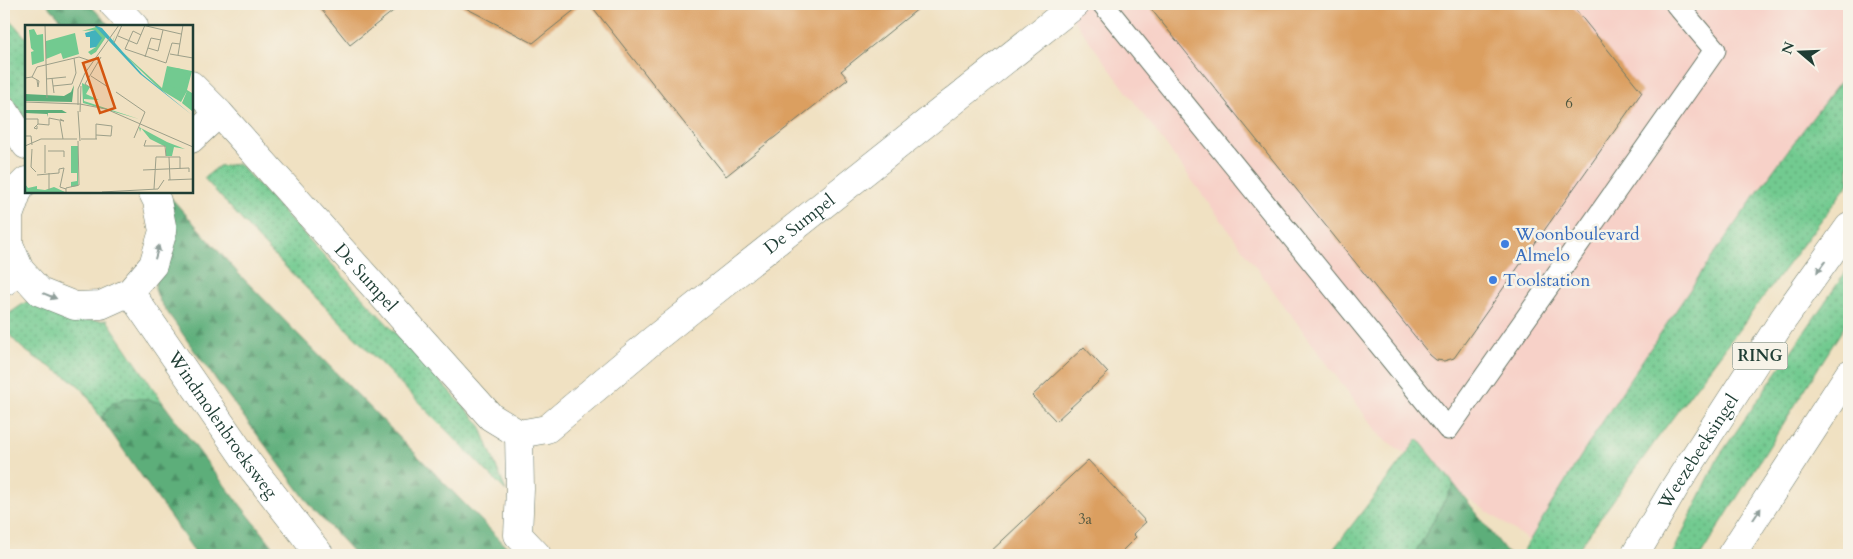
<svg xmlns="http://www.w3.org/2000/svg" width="1853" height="559" viewBox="0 0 1853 559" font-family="Cardo,serif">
<defs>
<pattern id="grass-dots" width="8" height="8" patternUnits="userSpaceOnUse" patternTransform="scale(1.25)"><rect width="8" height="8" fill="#72ca90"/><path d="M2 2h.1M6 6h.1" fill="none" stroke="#5da576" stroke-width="1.8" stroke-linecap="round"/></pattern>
<pattern id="forest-firs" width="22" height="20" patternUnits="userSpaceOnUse" patternTransform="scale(1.25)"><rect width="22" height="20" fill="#5dae7a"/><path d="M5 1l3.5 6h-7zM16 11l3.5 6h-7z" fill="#4c8f65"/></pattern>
</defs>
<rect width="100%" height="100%" fill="#f7f3e8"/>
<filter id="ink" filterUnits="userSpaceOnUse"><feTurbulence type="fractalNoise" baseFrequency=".02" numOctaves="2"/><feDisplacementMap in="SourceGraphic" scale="10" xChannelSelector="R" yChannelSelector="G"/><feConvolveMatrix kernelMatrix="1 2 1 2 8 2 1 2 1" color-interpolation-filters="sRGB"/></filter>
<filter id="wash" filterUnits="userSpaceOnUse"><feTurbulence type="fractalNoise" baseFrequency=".0096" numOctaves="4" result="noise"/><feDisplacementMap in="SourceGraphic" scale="20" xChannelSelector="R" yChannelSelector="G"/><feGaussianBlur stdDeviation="1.12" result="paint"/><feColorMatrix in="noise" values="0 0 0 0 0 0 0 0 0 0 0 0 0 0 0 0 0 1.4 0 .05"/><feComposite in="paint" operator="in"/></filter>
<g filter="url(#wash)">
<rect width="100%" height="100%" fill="#f0e1c2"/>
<polygon fill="#f7d1c8" points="1062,4 1849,4 1849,140 1545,552 1381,437"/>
<g fill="url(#grass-dots)" stroke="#488462">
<polygon points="4,13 26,38 26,120 4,87"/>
<path d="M1849 71V183L1662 432 1574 555H1521C1573 466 1629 379 1687 294 1739 217 1792 142 1849 71Z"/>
<polygon points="239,164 479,423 506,491 266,247 204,178 219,166"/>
<polygon points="1849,267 1849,319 1701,555 1672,555 1718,458"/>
<path d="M29 300C55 313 78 323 107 320L163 403 143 399 112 404 101 418C94 408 88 394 79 386 58 367 4 349 4 317Z"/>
<polygon points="1418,439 1454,484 1414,555 1329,555"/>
</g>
<g fill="url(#forest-firs)" stroke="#3e7657">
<polygon points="47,4 89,4 110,26 67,26"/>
<polygon points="165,191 238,273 515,555 356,555 310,505 196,353 159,300 155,289"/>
<polygon points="125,398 143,399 163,403 215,473 280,555 197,555 101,418 112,404"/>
<polygon points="1454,484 1509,555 1414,555"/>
</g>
<g id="blocks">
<g fill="#db9f61">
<polygon points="317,4 402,4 350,45"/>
<polygon points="458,4 582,4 533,43"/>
<polygon points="590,4 924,4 841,71 848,79 726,176"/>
<polygon points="1147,4 1571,4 1642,92 1454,358 1444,361 1436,360 1430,355"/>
<polygon points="1084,347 1108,373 1056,421 1032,396"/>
<polygon points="1088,460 1146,522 1133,534 1136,537 1118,555 987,555"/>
</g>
</g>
</g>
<g filter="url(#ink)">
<use href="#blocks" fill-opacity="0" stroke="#687666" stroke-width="1"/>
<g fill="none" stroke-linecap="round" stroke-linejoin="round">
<g stroke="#687666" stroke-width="23">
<polyline id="lane" points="1103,4 1448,429 1715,50 1676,4"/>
</g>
<g stroke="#687666" stroke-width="29">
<g id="street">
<polyline points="113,4 134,26"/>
<path id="s1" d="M191 85 219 113 491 417 519 434 547 429 653 340 1076 4"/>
<polyline points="191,139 219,113"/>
<polyline points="4,282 20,270"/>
<polyline points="519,434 520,489 518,535 537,555"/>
</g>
</g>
<g stroke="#687666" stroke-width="29">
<g id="secondary">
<polyline points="4,110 26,145"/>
<polyline points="26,181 19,188 9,216 9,244 20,270 40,292 75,306 101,305 130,292 153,265 163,231 157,201 152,191"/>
<path id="s2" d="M130 292 248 463 320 555"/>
</g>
</g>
<g stroke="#687666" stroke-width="29">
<g id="primary">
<path id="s3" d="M1635 555 1675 487 1782 321 1849 227"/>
<polyline points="1731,555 1849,374"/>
</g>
</g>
<use href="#lane" stroke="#fff" stroke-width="21"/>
<use href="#street" stroke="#fff" stroke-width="28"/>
<use href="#secondary" stroke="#fff" stroke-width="28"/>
<use href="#primary" stroke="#fff" stroke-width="28"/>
</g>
<defs><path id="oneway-solid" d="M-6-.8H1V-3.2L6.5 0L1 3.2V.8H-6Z" transform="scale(1.25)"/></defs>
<g fill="#8f9e9a">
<use href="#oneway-solid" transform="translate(157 252) rotate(-74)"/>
<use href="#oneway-solid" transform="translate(1821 267) rotate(126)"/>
<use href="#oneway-solid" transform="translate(50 296) rotate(22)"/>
<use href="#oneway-solid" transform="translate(1757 514) rotate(-57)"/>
</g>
</g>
<g fill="#3f7fe0" stroke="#f7f3e8" stroke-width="2">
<circle cx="1505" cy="244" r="5"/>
<circle cx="1493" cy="280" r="5"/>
</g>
<g text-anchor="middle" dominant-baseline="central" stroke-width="5" stroke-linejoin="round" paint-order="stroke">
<g font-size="15" fill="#4e563f">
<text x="1569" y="103">6</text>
<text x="1085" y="519">3a</text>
</g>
<rect fill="#f7f3e8" stroke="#60746a" stroke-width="1" x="1732.5" y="342.5" width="55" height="27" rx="4"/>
<g font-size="16" font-weight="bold" fill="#1f3d34">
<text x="1760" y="356">RING</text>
</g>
<g font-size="18" fill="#1f3d34" stroke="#f7f3e8">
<text stroke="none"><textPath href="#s1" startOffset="834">De Sumpel</textPath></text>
<text stroke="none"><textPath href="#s1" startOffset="260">De Sumpel</textPath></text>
<text stroke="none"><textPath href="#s2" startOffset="162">Windmolenbroeksweg</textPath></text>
<text stroke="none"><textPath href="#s3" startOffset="121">Weezebeeksingel</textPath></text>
</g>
<g font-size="18" fill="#366cbe" stroke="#f7f3e8" text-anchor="start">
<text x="1515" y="234">Woonboulevard<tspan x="1515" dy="21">Almelo</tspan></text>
<text x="1503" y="280">Toolstation</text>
</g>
</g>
<g transform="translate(25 25)">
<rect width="168" height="168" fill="#f0e1c2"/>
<path d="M69 0 73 2 76 4 81 12 71 27 66 30 63 27 71 22 70 5 57 6 71 2ZM9 4 12 10 18 9 19 36 7 40 6 27 9 26 6 23 4 5ZM50 8 54 29 38 34 36 28 21 34V16ZM90 10 88 17 93 23 137 63 142 41 167 46 162 65 167 68V86L157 78 162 66 156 77 136 65 87 18ZM57 58 65 62 61 69 74 75 59 74V76L114 94 58 78ZM114 102 142 117 160 124 149 122 147 131H141V122L125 114 116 103 115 107ZM46 121H53V161L46 162V157L52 156V148H46ZM0 159 3 163 12 161V164L20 165 29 162 40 167H0Z" fill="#72ca90"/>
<path d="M49 60 47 77 0 76V69L39 71 46 67ZM0 85H37L42 88H23L22 92V89L0 88Z" fill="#5dae7a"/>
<path d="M141 53a10 10 0 1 1 20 0a10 10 0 1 1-20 0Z" fill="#72ca90"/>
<path d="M69 0 77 3 117 49 167 90 115 49ZM70 5 77 13 71 22 65 23V12H61L60 8Z" fill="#42b2bc"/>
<path fill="none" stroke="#9c9f89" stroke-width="1" d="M20 0 22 73M117 0 156 9M116 10 108 6 100 24 141 38 147 18 155 19M93 11 112 19 120 0M89 18 97 0M123 23 133 26 138 5M145 29 168 33M153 30 158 0M120 32 126 13 136 15M66 51 83 62M7 52 12 42 54 32 66 36M0 53 7 52 14 56 13 62 12 55M27 53 29 68M21 54 41 52M28 61 47 59 51 48 49 33M66 63 60 59 76 32M91 67 120 87 109 113M0 77 55 79 81 84 168 122M53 80V64L60 48 94 0M53 86 55 116M55 87 56 61M0 94H13V99L9 103 12 104V101M35 96 38 114M13 99 24 100V93L39 96 35 94M71 110 86 111 87 101 71 99V114M0 111H6L7 120M56 114H72M121 115 119 121H140L141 131M20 120V148M0 121 16 114H52M7 124 6 142 11 147M23 126H39V132M144 132H155V144M118 145 164 143V147M34 148V144L39 143 35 162 41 164M12 150 34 148M143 155 168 154M129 164 131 132H144L145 155M24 165V148M41 167V163L54 160 53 116M77 167 133 164 139 155"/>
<path fill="#d45610" fill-opacity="0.15" stroke="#d45610" stroke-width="2.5" d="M73 33 90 83 75 88 58 38Z"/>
<rect width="168" height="168" fill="none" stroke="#1f3d34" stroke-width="2.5"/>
</g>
<rect width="1853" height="559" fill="none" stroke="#f7f3e8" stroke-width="20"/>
<g transform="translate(1800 52) rotate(289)" stroke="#f7f3e8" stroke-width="4" paint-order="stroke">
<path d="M0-4L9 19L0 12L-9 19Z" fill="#1f3d34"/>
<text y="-8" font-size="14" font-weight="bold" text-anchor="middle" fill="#1f3d34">N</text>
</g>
</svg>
